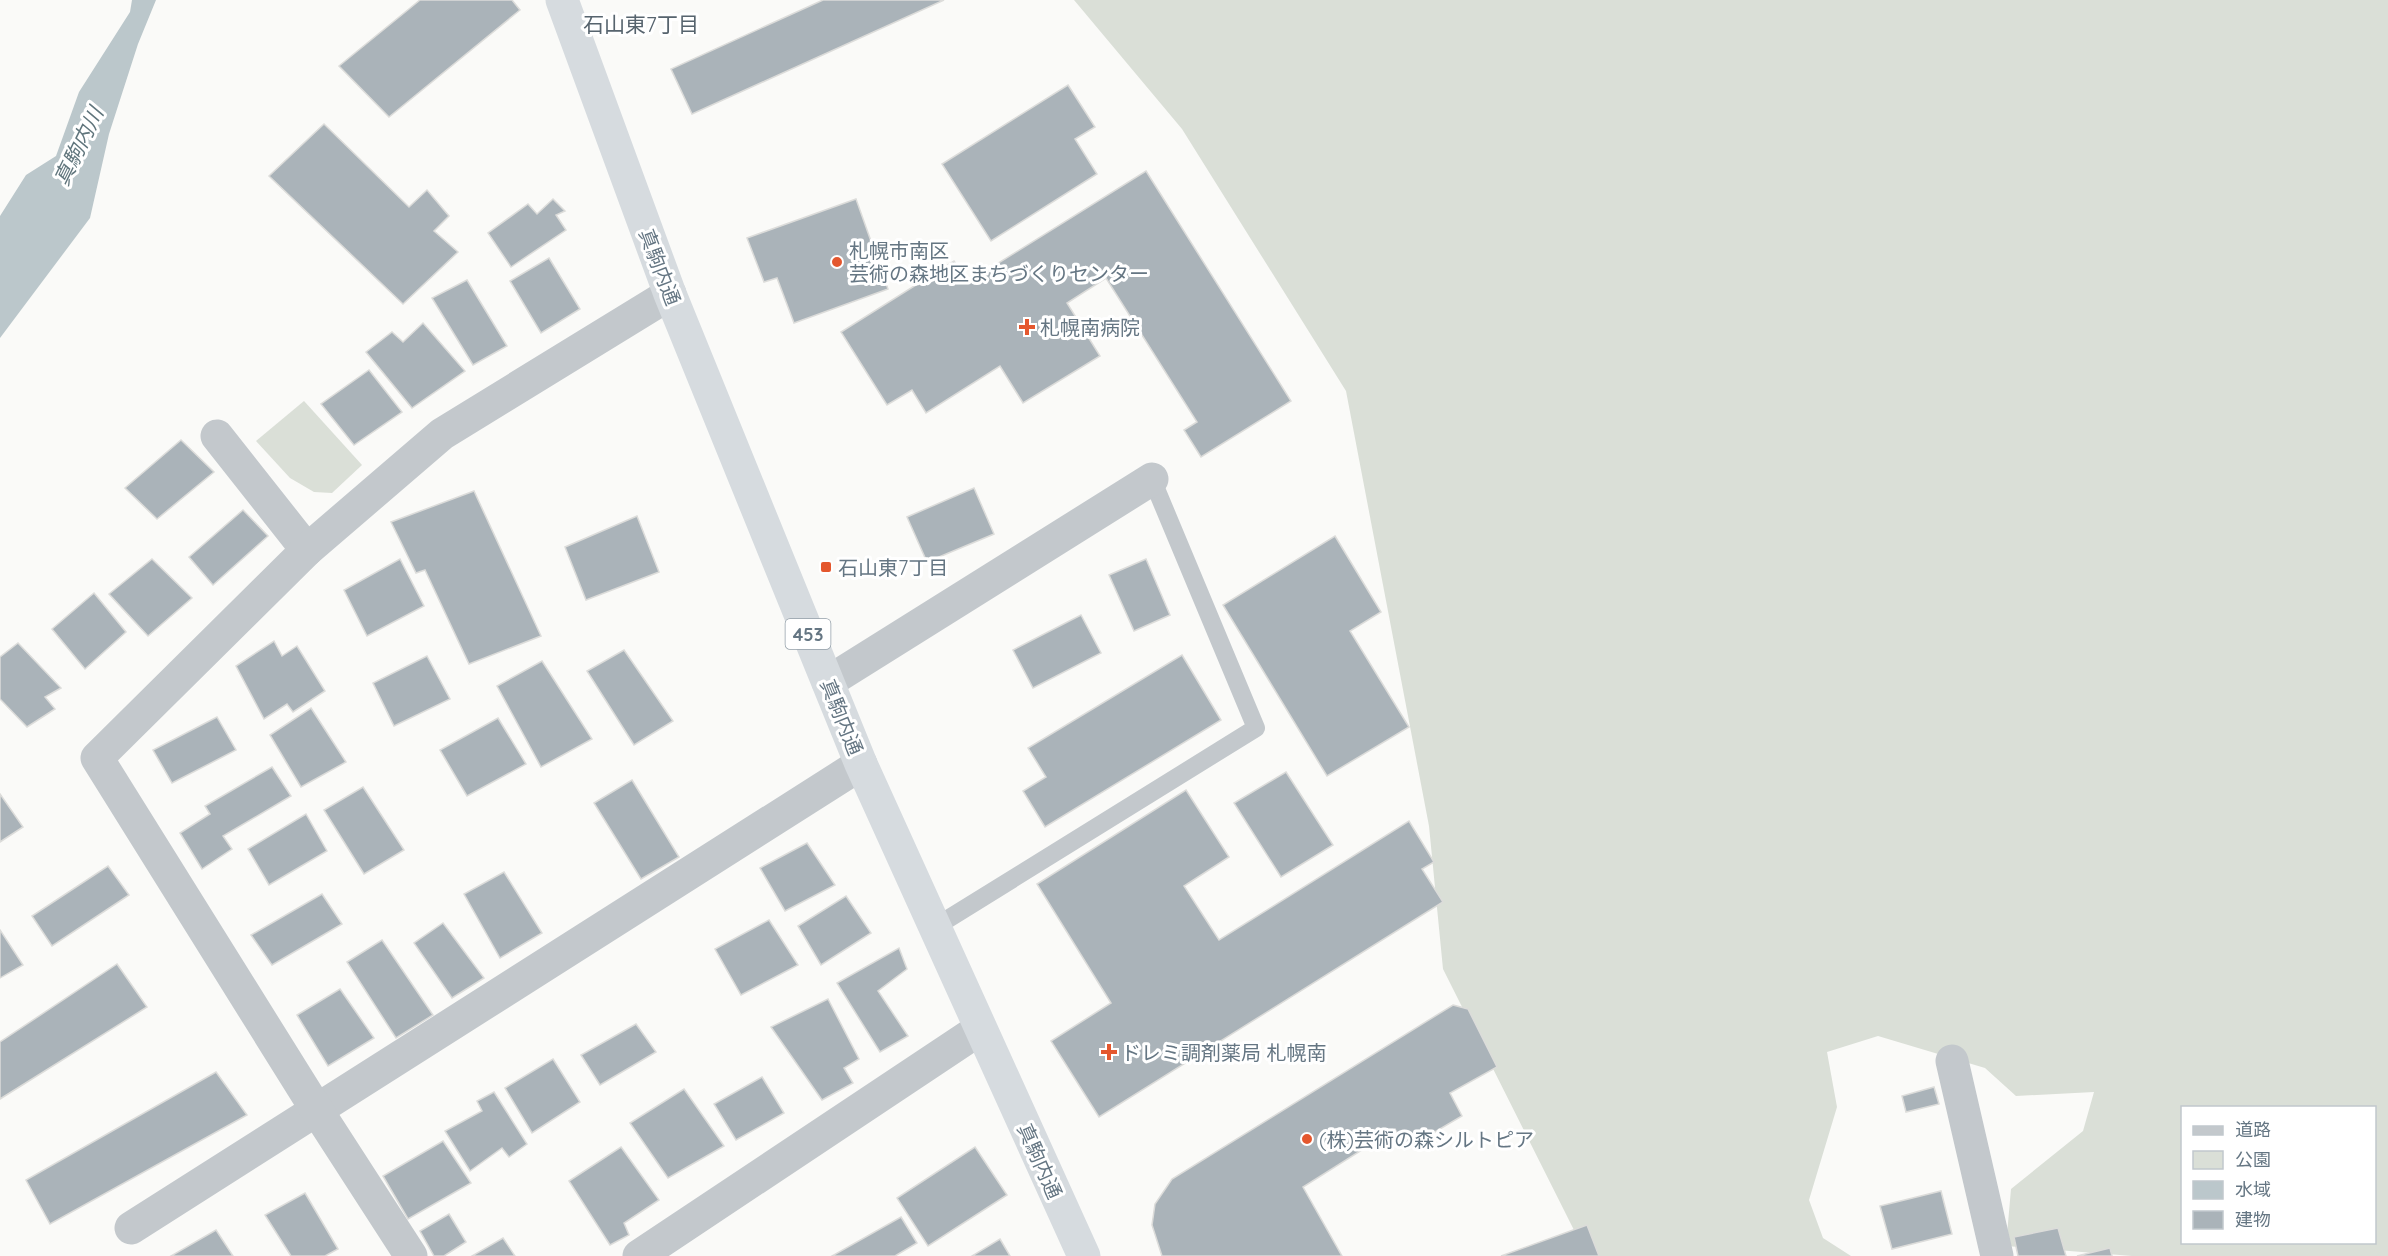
<svg xmlns="http://www.w3.org/2000/svg" width="2388" height="1256" viewBox="0 0 2388 1256" font-family="Quicksand,'Noto Sans JP',sans-serif">
<rect width="100%" height="100%" fill="#fafaf8"/>
<g fill="#dadfd7" fill-rule="evenodd">
<path d="M1074 0H2388V1256H2132L2006 1246 2011 1189 2083 1131 2094 1092 2016 1096 1985 1068 1878 1036 1827 1052 1837 1107 1809 1200 1823 1238 1851 1256H1587L1443 969 1429 826 1346 391 1182 129ZM2182 1108H2374V1242H2182Z"/>
<polygon points="304,401 362,465 332,493 314,492 290,478 256,441"/>
</g>
<polygon fill="#bbc7cb" points="132,0 156,0 138,44 109,134 90,218 0,338 0,216 26,175 56,156 79,92 130,12"/>
<g fill="#aab3b9" stroke="#dcdcda" stroke-width="1.5">
<polygon points="420,0 512,0 520,10 389,117 339,66"/>
<polygon points="823,0 944,0 692,114 671,69"/>
<polygon points="1068,85 1095,127 1075,139 1097,174 991,241 942,164"/>
<polygon points="324,124 409,207 427,190 449,216 434,231 458,252 403,304 269,176"/>
<polygon points="1146,171 1291,401 1201,457 1184,430 1197,422 1106,278 1067,303 1100,356 1023,403 1000,366 926,413 912,390 887,405 841,332 954,261 968,282"/>
<polygon points="553,199 565,211 556,215 566,230 511,267 488,233 528,204 537,214"/>
<polygon points="856,199 888,289 794,323 777,278 764,282 747,238"/>
<polygon points="549,258 580,309 541,333 510,281"/>
<polygon points="467,280 507,346 473,365 432,298"/>
<polygon points="423,323 465,371 412,408 366,352 392,332 403,342"/>
<polygon points="369,370 402,412 354,445 321,404"/>
<polygon points="181,440 214,472 157,519 125,488"/>
<polygon points="974,488 994,534 927,562 907,517"/>
<polygon points="474,491 541,636 469,664 425,570 416,573 391,522"/>
<polygon points="243,510 268,536 213,585 189,557"/>
<polygon points="637,516 659,572 586,600 565,547"/>
<polygon points="1335,536 1381,612 1350,631 1409,727 1327,776 1223,605"/>
<polygon points="152,559 192,598 148,636 109,594"/>
<polygon points="400,559 424,606 367,636 344,590"/>
<polygon points="1146,559 1170,615 1134,631 1109,575"/>
<polygon points="94,593 126,632 85,669 52,629"/>
<polygon points="1081,615 1101,653 1033,688 1013,650"/>
<polygon points="274,641 282,656 297,646 325,691 293,712 287,704 264,719 236,666"/>
<polygon points="18,643 61,688 45,697 55,709 27,727 0,699 0,657"/>
<polygon points="624,650 673,721 634,745 587,671"/>
<polygon points="1182,655 1221,720 1045,827 1023,791 1046,777 1028,748"/>
<polygon points="427,656 450,699 394,726 373,683"/>
<polygon points="542,661 592,739 541,767 497,686"/>
<polygon points="311,708 346,762 301,787 270,735"/>
<polygon points="217,717 236,750 172,783 153,750"/>
<polygon points="498,718 526,764 467,796 440,750"/>
<polygon points="272,767 291,796 223,836 232,849 202,869 180,833 210,814 205,806"/>
<polygon points="1286,772 1333,845 1281,877 1234,803"/>
<polygon points="632,780 679,857 641,879 594,803"/>
<polygon points="363,787 404,850 364,874 324,810"/>
<polygon points="1186,790 1229,857 1184,886 1219,940 1409,821 1434,862 1422,869 1443,902 1099,1117 1051,1041 1111,1003 1037,884"/>
<polygon points="0,794 23,827 0,842"/>
<polygon points="306,814 327,851 269,885 248,849"/>
<polygon points="807,843 835,885 785,911 760,868"/>
<polygon points="108,866 129,895 52,946 32,916"/>
<polygon points="504,872 542,933 500,958 464,894"/>
<polygon points="322,894 342,924 272,965 251,935"/>
<polygon points="846,896 871,933 821,965 798,926"/>
<polygon points="769,920 798,965 741,995 715,949"/>
<polygon points="443,923 484,978 452,998 414,943"/>
<polygon points="0,930 23,965 0,978"/>
<polygon points="382,940 433,1015 396,1038 347,962"/>
<polygon points="899,948 907,969 878,991 908,1036 880,1052 837,983"/>
<polygon points="117,964 147,1007 0,1099 0,1042"/>
<polygon points="340,989 374,1038 328,1066 297,1015"/>
<polygon points="828,999 859,1059 844,1068 853,1083 822,1100 771,1027"/>
<polygon points="1453,1005 1468,1009 1497,1067 1450,1093 1462,1116 1406,1149 1395,1129 1303,1187 1342,1256 1162,1256 1152,1225 1155,1204 1172,1179"/>
<polygon points="636,1024 656,1052 600,1085 581,1055"/>
<polygon points="553,1059 580,1102 532,1133 505,1088"/>
<polygon points="216,1072 247,1115 50,1224 26,1180"/>
<polygon points="762,1077 784,1113 736,1140 714,1104"/>
<polygon points="1934,1087 1939,1104 1906,1112 1902,1096"/>
<polygon points="684,1089 724,1146 668,1178 630,1123"/>
<polygon points="494,1092 527,1144 509,1157 502,1148 470,1171 445,1131 482,1111 477,1101"/>
<polygon points="443,1141 471,1183 408,1219 383,1176"/>
<polygon points="621,1147 659,1200 624,1223 629,1235 610,1245 569,1181"/>
<polygon points="975,1147 1007,1195 928,1246 897,1198"/>
<polygon points="1941,1191 1952,1234 1892,1249 1880,1206"/>
<polygon points="305,1193 338,1249 325,1256 291,1256 265,1215"/>
<polygon points="449,1214 466,1242 444,1256 434,1256 420,1231"/>
<polygon points="901,1217 917,1243 895,1256 832,1256"/>
<polygon points="1587,1225 1599,1256 1501,1256"/>
<polygon points="2058,1228 2066,1256 2018,1256 2014,1237"/>
<polygon points="216,1230 233,1256 171,1256"/>
<polygon points="503,1238 515,1256 472,1256"/>
<polygon points="1000,1239 1010,1256 972,1256"/>
<polygon points="2110,1248 2112,1256 2077,1256"/>
</g>
<g fill="none" stroke-linecap="round" stroke-linejoin="round">
<polyline stroke="#c3c8cc" stroke-width="18" points="935,927 1256,728 1152,479"/>
<g stroke="#c3c8cc" stroke-width="33">
<polyline points="217,436 307,550"/>
<polyline points="828,682 1152,479"/>
<polyline points="1952,1061 1997,1256"/>
<polyline points="131,1228 861,764"/>
<polyline points="411,1256 318,1112 97,758 307,550 442,434 670,294"/>
<polyline points="639,1256 980,1029"/>
</g>
<polyline stroke="#d6dbdf" stroke-width="33" points="562,0 670,294 861,764 1084,1256"/>
</g>
<g fill="#e4572e" stroke="#fff" stroke-width="2">
<circle cx="837" cy="262" r="6"/>
<path d="M1024 318h6v6h6v6h-6v6h-6v-6h-6v-6h6z"/>
<rect x="820" y="561" width="12" height="12" rx="3"/>
<path d="M1106 1043h6v6h6v6h-6v6h-6v-6h-6v-6h6z"/>
<circle cx="1307" cy="1139" r="6"/>
</g>
<g text-anchor="middle" dominant-baseline="central" stroke-width="6" stroke-linejoin="round" paint-order="stroke">
<rect fill="#fff" stroke="#939fa8" stroke-width="1.5" x="785.5" y="619" width="45" height="30" rx="4.5"/>
<g font-size="18" font-weight="bold" fill="#657683">
<text x="808" y="634">453</text>
</g>
<g font-size="20" fill="#657683" stroke="#fff" text-anchor="start">
<text x="849" y="250">札幌市南区<tspan x="849" dy="23">芸術の森地区まちづくりセンター</tspan></text>
<text x="1040" y="327">札幌南病院</text>
<text x="838" y="567">石山東7丁目</text>
<text x="1121" y="1052">ドレミ調剤薬局 札幌南</text>
<text x="1319" y="1139">(株)芸術の森シルトピア</text>
</g>
<g font-size="20" fill="#657683" stroke="#fff">
<text transform="translate(660 267) rotate(69)">真駒内通</text>
<text transform="translate(842 717) rotate(68)">真駒内通</text>
<text transform="translate(1040 1161) rotate(66)">真駒内通</text>
</g>
<g font-size="21" fill="#57646e" stroke="#fff">
<text x="641" y="24">石山東7丁目</text>
</g>
<g font-size="21" font-style="italic" fill="#60757c" stroke="#fff">
<text transform="translate(78 146) rotate(-64)">真駒内川</text>
</g>
</g>
<rect x="2181" y="1106" width="195" height="138" fill="#ffffff" stroke="#c1c8cd" stroke-width="1.5"/>
<rect x="2193" y="1126" width="30" height="9" fill="#c3c8cc" stroke="#c1c8cd" stroke-width="1.5"/>
<text x="2235" y="1136" font-size="18" fill="#657683">道路</text>
<rect x="2193" y="1151" width="30" height="18" fill="#dadfd7" stroke="#c1c8cd" stroke-width="1.5"/>
<text x="2235" y="1166" font-size="18" fill="#657683">公園</text>
<rect x="2193" y="1181" width="30" height="18" fill="#bbc7cb" stroke="#c1c8cd" stroke-width="1.5"/>
<text x="2235" y="1196" font-size="18" fill="#657683">水域</text>
<rect x="2193" y="1211" width="30" height="18" fill="#aab3b9" stroke="#c1c8cd" stroke-width="1.5"/>
<text x="2235" y="1226" font-size="18" fill="#657683">建物</text>
</svg>
